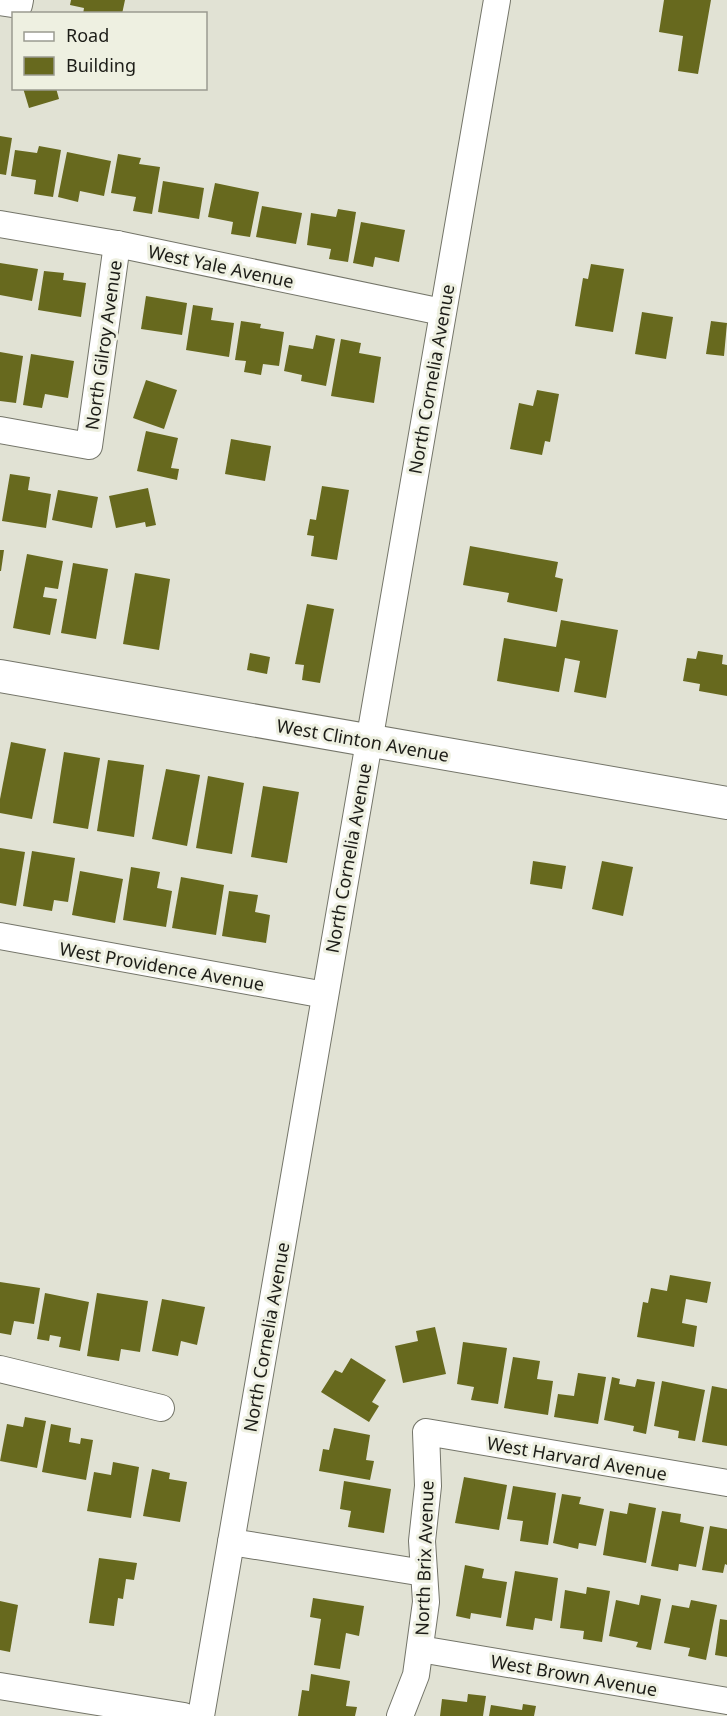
<svg xmlns="http://www.w3.org/2000/svg" width="727" height="1716" viewBox="0 0 727 1716" font-family="'Noto Sans',sans-serif">
<rect width="100%" height="100%" fill="#e1e2d4"/>
<g fill="#67691e">
<polygon points="71,0 125,0 122,14 83,14 84,8 70,5"/>
<polygon points="664,0 711,0 698,74 678,71 683,36 659,32"/>
<polygon points="23,88 56,88 59,99 29,108"/>
<polygon points="0,136 12,138 6,175 0,174"/>
<polygon points="39,146 61,150 53,197 34,194 36,180 11,176 15,150 37,153"/>
<polygon points="67,152 111,161 104,196 80,191 78,202 58,197"/>
<polygon points="118,154 141,158 139,164 160,167 152,214 133,211 136,197 111,193"/>
<polygon points="163,181 204,188 199,219 158,212"/>
<polygon points="215,183 259,192 250,237 231,234 233,222 208,217"/>
<polygon points="262,206 302,213 296,244 256,237"/>
<polygon points="338,209 356,212 348,262 329,259 331,249 307,245 311,213 336,217"/>
<polygon points="361,222 405,230 399,262 375,257 373,267 353,263"/>
<polygon points="0,263 38,269 32,301 0,295"/>
<polygon points="591,264 624,269 613,332 575,326 583,278 588,279"/>
<polygon points="44,271 64,273 63,280 86,283 81,317 38,310"/>
<polygon points="146,296 187,303 182,335 141,329"/>
<polygon points="193,305 213,308 211,320 234,323 229,357 186,350"/>
<polygon points="642,312 673,317 666,359 635,354"/>
<polygon points="241,321 261,324 260,328 284,332 279,366 263,364 261,375 244,372 246,361 235,360"/>
<polygon points="711,321 727,323 724,356 706,354"/>
<polygon points="316,335 335,339 326,386 301,381 302,375 284,371 289,345 313,349"/>
<polygon points="341,339 361,343 359,353 381,357 374,403 331,396"/>
<polygon points="0,352 23,356 16,403 0,401"/>
<polygon points="31,354 74,361 68,398 45,394 42,408 23,405"/>
<polygon points="146,380 177,390 164,429 133,418"/>
<polygon points="537,390 559,394 550,442 545,441 542,455 510,449 519,403 533,406"/>
<polygon points="146,431 178,438 171,468 179,469 177,480 137,471"/>
<polygon points="231,439 271,446 265,481 225,474"/>
<polygon points="10,474 30,477 28,490 51,494 46,528 2,521"/>
<polygon points="322,486 349,490 337,560 311,556 314,536 307,535 310,519 316,520"/>
<polygon points="148,488 156,525 146,527 145,522 116,528 109,496"/>
<polygon points="58,490 98,497 92,528 52,520"/>
<polygon points="470,546 558,562 555,577 563,579 557,612 507,602 509,593 463,585"/>
<polygon points="0,550 4,550 1,571 0,571"/>
<polygon points="27,554 63,561 58,589 45,587 43,597 57,599 50,635 13,628"/>
<polygon points="73,563 108,569 96,639 61,633"/>
<polygon points="135,573 170,579 159,650 123,644"/>
<polygon points="307,604 334,609 320,683 302,680 304,665 295,664"/>
<polygon points="561,620 618,630 606,698 574,692 580,661 565,658 559,692 497,681 504,638 556,647"/>
<polygon points="698,651 723,655 722,664 727,665 727,696 699,691 700,684 683,681 687,658 696,659"/>
<polygon points="250,653 270,657 267,674 247,670"/>
<polygon points="11,742 46,749 32,819 0,813 0,799"/>
<polygon points="64,752 100,758 88,829 53,823"/>
<polygon points="108,760 144,765 134,837 97,831"/>
<polygon points="166,769 200,775 187,846 152,839"/>
<polygon points="208,776 244,783 232,854 196,848"/>
<polygon points="263,786 299,792 287,863 251,857"/>
<polygon points="0,848 25,852 16,906 0,903"/>
<polygon points="32,851 75,858 68,902 54,900 52,911 23,906"/>
<polygon points="533,861 566,866 562,889 530,884"/>
<polygon points="602,861 633,867 623,916 592,909"/>
<polygon points="131,867 160,872 157,888 172,891 166,927 123,920"/>
<polygon points="80,871 123,879 115,923 72,915"/>
<polygon points="181,877 224,885 216,935 172,928"/>
<polygon points="229,891 258,895 255,912 270,915 266,943 222,936"/>
<polygon points="670,1275 711,1282 707,1303 686,1299 682,1323 697,1326 694,1347 637,1337 643,1302 648,1303 651,1288 667,1291"/>
<polygon points="0,1282 40,1288 34,1324 14,1321 11,1335 0,1333"/>
<polygon points="45,1293 89,1302 80,1351 59,1347 61,1337 50,1335 49,1341 37,1339"/>
<polygon points="97,1293 148,1301 140,1352 121,1349 119,1361 87,1356"/>
<polygon points="162,1299 205,1307 197,1345 181,1341 178,1356 152,1351"/>
<polygon points="435,1327 446,1374 403,1383 395,1346 418,1341 416,1331"/>
<polygon points="463,1342 507,1348 498,1404 471,1400 474,1387 457,1384"/>
<polygon points="513,1357 540,1361 537,1379 553,1381 548,1415 504,1408"/>
<polygon points="351,1358 386,1380 372,1402 379,1406 369,1422 321,1392 335,1370 342,1373"/>
<polygon points="578,1373 606,1377 598,1424 554,1417 558,1394 574,1396"/>
<polygon points="612,1377 620,1379 619,1384 635,1387 637,1379 655,1382 646,1434 633,1431 634,1426 604,1420"/>
<polygon points="662,1381 705,1390 695,1441 678,1438 679,1431 654,1426"/>
<polygon points="712,1386 727,1389 727,1446 702,1442"/>
<polygon points="25,1417 46,1421 37,1468 0,1461 7,1424 23,1427"/>
<polygon points="51,1424 71,1428 69,1442 80,1444 81,1438 93,1440 86,1480 42,1472"/>
<polygon points="334,1428 370,1435 366,1460 374,1461 370,1480 319,1471 323,1449 329,1450"/>
<polygon points="113,1462 139,1467 131,1518 87,1511 94,1472 111,1475"/>
<polygon points="152,1469 170,1473 169,1479 187,1482 180,1522 143,1516"/>
<polygon points="464,1477 507,1485 499,1530 455,1523"/>
<polygon points="344,1481 391,1489 384,1533 348,1527 351,1511 340,1509"/>
<polygon points="513,1486 556,1493 548,1545 520,1541 523,1521 507,1519"/>
<polygon points="562,1494 581,1497 579,1504 604,1509 596,1546 579,1543 578,1549 553,1543"/>
<polygon points="629,1503 656,1508 646,1563 603,1555 610,1511 627,1514"/>
<polygon points="662,1511 681,1514 680,1522 704,1527 696,1567 679,1564 678,1571 651,1566"/>
<polygon points="710,1526 727,1529 727,1565 725,1564 723,1573 702,1570"/>
<polygon points="99,1558 137,1563 134,1580 126,1579 123,1599 118,1598 114,1626 89,1623"/>
<polygon points="465,1565 484,1569 482,1578 507,1582 501,1618 471,1613 470,1619 456,1616"/>
<polygon points="515,1571 558,1578 552,1621 535,1618 533,1630 506,1626"/>
<polygon points="587,1587 610,1591 602,1642 583,1639 584,1631 560,1628 565,1590 586,1594"/>
<polygon points="641,1595 661,1599 651,1650 636,1647 638,1642 609,1636 616,1600 639,1605"/>
<polygon points="313,1598 364,1606 359,1636 346,1633 340,1669 314,1665 321,1619 310,1617"/>
<polygon points="691,1600 717,1605 706,1660 688,1656 690,1648 664,1643 672,1605 689,1608"/>
<polygon points="0,1601 18,1605 10,1652 0,1650"/>
<polygon points="720,1619 727,1620 727,1657 715,1655"/>
<polygon points="311,1674 350,1681 346,1706 357,1707 355,1716 298,1716 302,1690 309,1691"/>
<polygon points="468,1694 486,1696 483,1716 440,1716 442,1699 467,1702"/>
<polygon points="523,1704 536,1706 534,1716 489,1716 491,1705 522,1710"/>
</g>
<g fill="none" stroke-linecap="round" stroke-linejoin="round">
<g stroke="#747569" stroke-width="28">
<g id="minor">
<polyline points="0,2 19,5 20,0"/>
<polyline points="0,224 117,244 442,312"/>
<polyline points="0,430 89,446 117,244"/>
<polyline points="0,936 325,995"/>
<polyline points="0,1369 161,1408"/>
<polyline points="231,1542 424,1573"/>
<polyline points="420,1649 727,1701"/>
<polyline points="0,1686 184,1716"/>
<polyline points="201,1716 497,0"/>
<polyline points="400,1716 416,1675 426,1602 422,1541 428,1486 426,1432 727,1483"/>
</g>
</g>
<g stroke="#747569" stroke-width="34">
<polyline id="major" points="0,676 727,803"/>
</g>
<use href="#minor" stroke="#fff" stroke-width="26"/>
<use href="#major" stroke="#fff" stroke-width="32"/>
</g>
<g text-anchor="middle" dominant-baseline="central" stroke-width="6" stroke-linejoin="round" paint-order="stroke">
<g font-size="18" fill="#1c1c17" stroke="#eef0e1">
<text transform="translate(221 266) rotate(12)">West Yale Avenue</text>
<text transform="translate(103 345) rotate(-82)">North Gilroy Avenue</text>
<text transform="translate(431 379) rotate(-80)">North Cornelia Avenue</text>
<text transform="translate(363 740) rotate(10)">West Clinton Avenue</text>
<text transform="translate(348 858) rotate(-80)">North Cornelia Avenue</text>
<text transform="translate(162 966) rotate(10)">West Providence Avenue</text>
<text transform="translate(266 1337) rotate(-80)">North Cornelia Avenue</text>
<text transform="translate(577 1458) rotate(10)">West Harvard Avenue</text>
<text transform="translate(424 1558) rotate(-88)">North Brix Avenue</text>
<text transform="translate(574 1675) rotate(10)">West Brown Avenue</text>
</g>
</g>
<rect x="12" y="12" width="195" height="78" fill="#eef0e1" stroke="#9a9b90" stroke-width="1.5"/>
<rect x="24" y="32" width="30" height="9" fill="#ffffff" stroke="#9a9b90" stroke-width="1.5"/>
<text x="66" y="42" font-size="18" fill="#1c1c17">Road</text>
<rect x="24" y="57" width="30" height="18" fill="#67691e" stroke="#9a9b90" stroke-width="1.5"/>
<text x="66" y="72" font-size="18" fill="#1c1c17">Building</text>
</svg>
